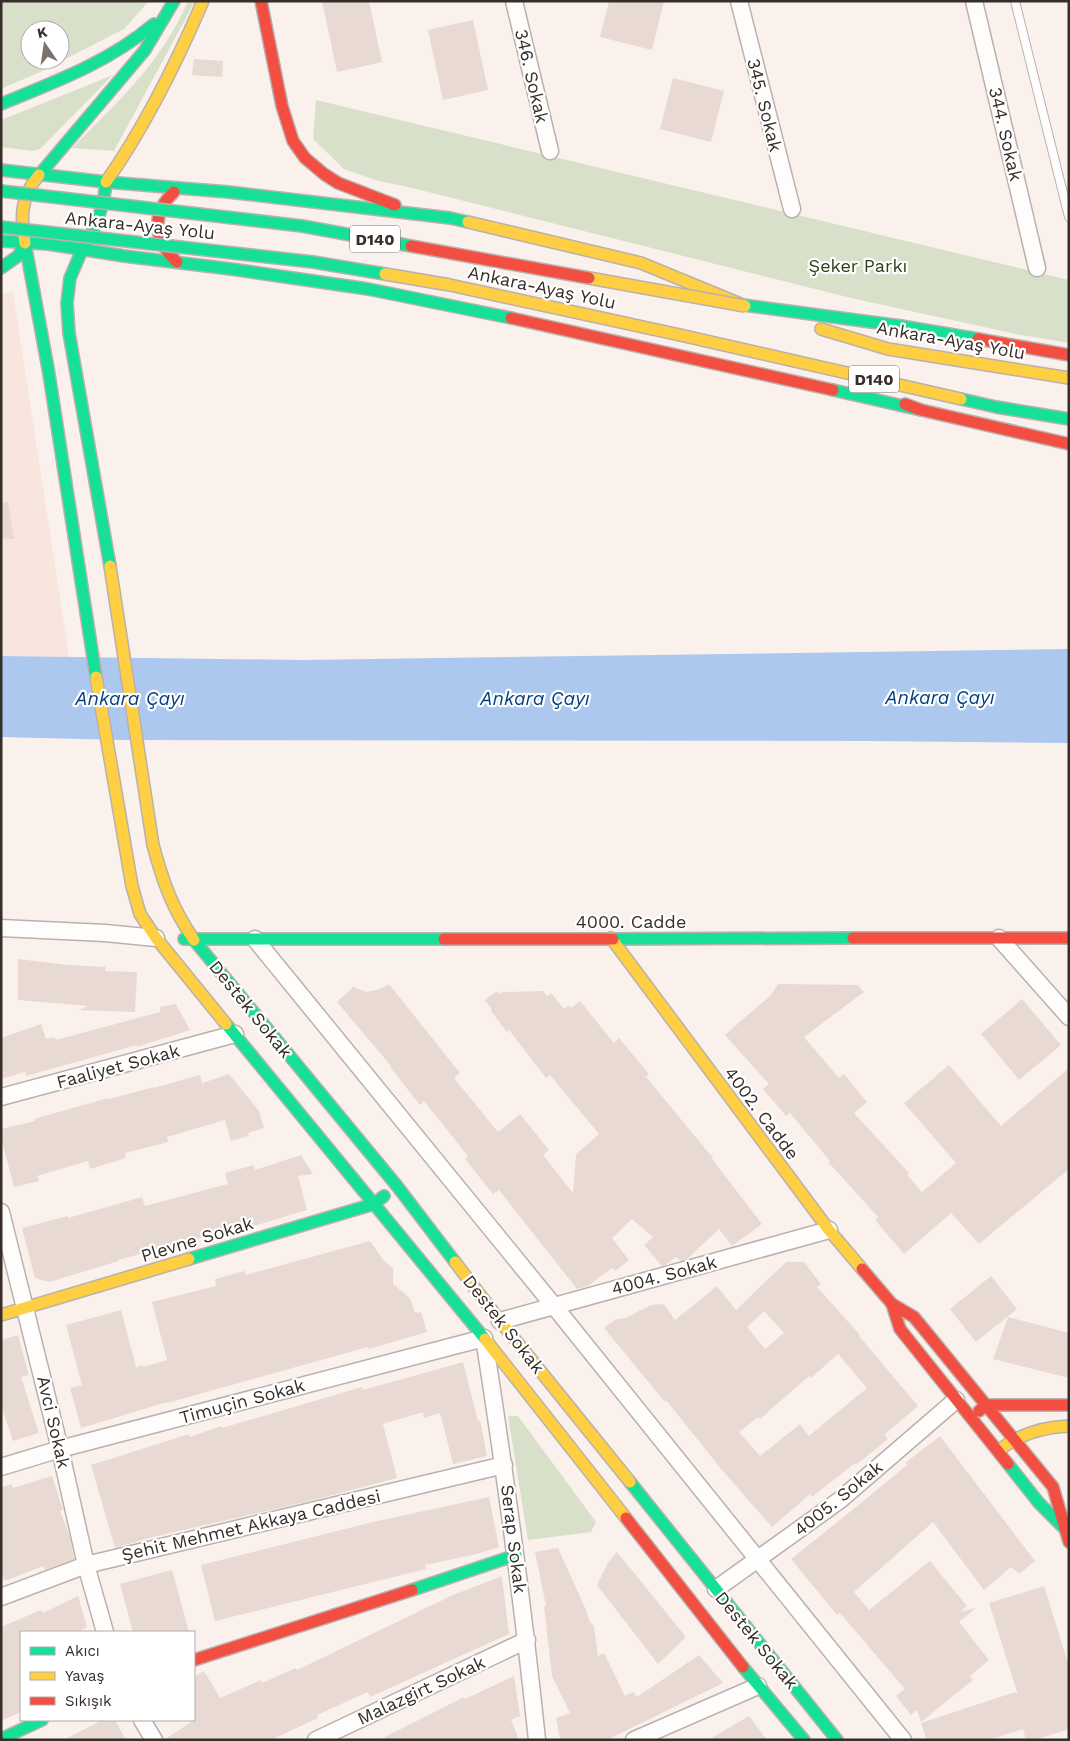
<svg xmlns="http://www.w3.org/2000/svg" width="1070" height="1741" viewBox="0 0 1070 1741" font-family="'Work Sans',sans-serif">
<rect width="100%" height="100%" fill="#faf1ed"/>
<polygon fill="#f8e5dd" points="13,292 69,657 1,656 1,294"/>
<g fill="#d8e0c9" fill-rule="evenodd">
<path d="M1 1H149L124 29 40 72 1 89ZM30 30H60V60H30Z"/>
<path d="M188 1H195L114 151 72 148C118 102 161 63 188 1Z"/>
<polygon points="113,75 40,149 33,151 1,147 1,120"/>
<polygon points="316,100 1069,280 1069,343 1016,334 851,298 412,188 375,180 344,169 313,139"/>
<polygon points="508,1416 518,1416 596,1522 591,1532 528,1540"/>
</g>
<polygon fill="#acc8ee" points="1069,649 1069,743 869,741 120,740 1,737 1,656 303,660"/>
<g fill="#e8dad3" fill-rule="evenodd">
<polygon points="322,1 369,1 382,62 337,72"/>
<polygon points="609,1 664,1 652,50 600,37"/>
<polygon points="473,20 488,90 443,100 428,30"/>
<polygon points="194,59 223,61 222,77 192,75"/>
<polygon points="673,78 724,91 711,142 660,129"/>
<polygon points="1,502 8,502 14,539 1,539"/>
<polygon points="18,959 68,965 106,967 105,971 137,972 135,1012 79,1010 88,1006 18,1000"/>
<polygon points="389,984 460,1073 454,1078 498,1132 520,1114 549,1150 543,1155 573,1193 576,1154 599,1134 550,1075 546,1078 509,1030 507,1032 491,1011 492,1010 485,1000 497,991 500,994 503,992 543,991 547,996 551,993 564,1009 569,1005 571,1008 580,1001 614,1043 619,1038 649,1074 646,1077 713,1158 712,1159 762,1224 732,1246 719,1229 687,1259 681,1261 676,1257 667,1264 662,1266 644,1245 653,1237 632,1219 612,1238 629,1260 615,1271 612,1268 588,1286 577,1289 499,1190 493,1194 465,1159 468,1156 424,1101 420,1105 390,1067 391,1066 337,1002 353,987 366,992 380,989"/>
<polygon points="778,984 858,985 864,992 804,1037 839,1078 844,1074 867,1102 854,1113 909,1173 907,1175 922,1192 956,1163 904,1103 949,1065 1001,1126 1069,1068 1069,1169 979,1244 951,1213 904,1254 875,1220 878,1217 829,1163 830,1161 790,1113 786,1116 763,1089 769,1084 725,1035 772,994"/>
<polygon points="1022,999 1061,1045 1019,1080 981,1034"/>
<polygon points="176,1004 190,1030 137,1047 137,1045 26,1076 25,1072 1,1079 1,1038 41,1024 46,1039 55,1037 56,1040 160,1012 160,1007"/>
<polygon points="229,1074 259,1111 264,1128 248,1133 249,1136 231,1141 225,1120 167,1137 168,1142 125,1153 126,1158 90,1169 88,1161 37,1176 39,1181 14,1187 1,1137 1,1129 35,1121 34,1119 108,1098 109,1099 154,1087 154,1088 200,1075 202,1083"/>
<polygon points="301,1155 313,1174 298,1176 307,1210 241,1230 240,1227 118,1260 119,1261 49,1282 35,1278 22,1228 68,1216 68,1218 142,1197 145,1206 228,1184 225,1173 254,1165 255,1170"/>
<polygon points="370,1241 384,1261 393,1268 393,1284 410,1298 415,1313 421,1312 427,1332 369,1349 368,1347 167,1403 167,1402 81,1428 70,1388 82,1385 66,1325 121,1310 136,1367 143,1365 143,1367 167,1360 152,1302 216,1286 215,1279 245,1271 246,1275"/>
<path d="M786 1262H804L821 1284 817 1287 860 1335 859 1336 918 1406 885 1434 888 1439 856 1465 855 1463 812 1497 810 1494 772 1527 722 1470 666 1400 665 1402 604 1328 616 1319 625 1318 651 1305 664 1304 675 1320 717 1286 736 1310ZM764 1311 784 1333 765 1349 747 1327ZM838 1354 867 1388 809 1436 800 1424 760 1456 739 1432 758 1417 760 1419 809 1376 811 1378Z"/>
<polygon points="991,1276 1017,1309 976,1342 950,1309"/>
<polygon points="1008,1317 1069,1333 1069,1378 993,1359"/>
<polygon points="18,1335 29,1375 21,1377 39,1433 13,1441 1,1405 1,1340"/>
<polygon points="463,1362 478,1421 480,1420 487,1456 453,1464 440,1413 424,1418 423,1412 383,1424 397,1478 306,1502 153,1537 115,1548 91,1465 189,1434 190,1437 221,1426 222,1428 362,1387 363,1390"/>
<polygon points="940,1436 1035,1561 1019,1574 1011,1567 984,1590 933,1522 854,1592 869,1610 930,1561 967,1606 960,1612 976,1608 959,1622 989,1660 970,1676 973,1680 921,1722 917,1710 911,1715 896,1696 905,1689 840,1613 837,1615 791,1559 856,1507 907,1465 905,1463"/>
<polygon points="52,1476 63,1510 60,1511 70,1537 74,1559 45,1570 43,1566 5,1581 1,1573 1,1487 12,1484 13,1488"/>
<polygon points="489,1497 499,1547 477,1554 425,1565 426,1569 215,1621 201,1565 373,1522"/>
<polygon points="558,1548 586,1610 590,1622 594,1626 598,1656 604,1653 625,1696 633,1692 637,1697 699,1655 723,1683 607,1740 560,1740 556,1718 570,1713 552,1676 544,1606 546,1606 535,1552"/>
<polygon points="617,1552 686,1637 658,1664 597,1585 608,1563"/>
<polygon points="172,1570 189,1632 133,1632 120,1584"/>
<polygon points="502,1576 509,1634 370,1697 368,1692 317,1715 318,1718 271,1740 164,1740 194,1720 194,1677 204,1671 220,1698 261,1680 262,1683 296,1668 297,1670 453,1595"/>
<polygon points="1044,1586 1069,1666 1069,1729 1035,1740 1026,1740 1023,1729 989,1740 927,1740 921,1723 1015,1692 1018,1695 989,1603"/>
<polygon points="78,1596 87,1627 77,1632 21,1632 21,1712 1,1721 1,1627 41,1610 43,1613"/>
<polygon points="514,1676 520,1716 511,1720 519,1740 379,1740 464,1697 465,1699"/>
<polygon points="749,1716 767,1740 708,1740"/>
<polygon points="102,1720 115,1720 126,1740 64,1740"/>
</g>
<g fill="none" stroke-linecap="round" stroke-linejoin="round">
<g stroke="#bab1ad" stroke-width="10">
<polyline id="lane" points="1015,1 1069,217"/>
</g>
<g stroke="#bab1ad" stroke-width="19">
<g id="street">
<polyline points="514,1 550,151"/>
<polyline points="739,1 792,209"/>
<polyline points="974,1 1037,268"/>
<polyline points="1,928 105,933 156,938"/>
<polyline points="999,938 1069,1017"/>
<polyline points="255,939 554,1306 903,1740"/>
<polyline points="1,1097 235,1034"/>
<polyline points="1,1212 60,1449 86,1565 105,1632"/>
<polyline points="500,1321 829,1230"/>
<path d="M1 1467 60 1449 484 1338C505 1472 523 1605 537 1740"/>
<polyline points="716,1589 840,1500 956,1400"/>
<polyline points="1,1597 86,1565 504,1465"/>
<polyline points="142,1720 154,1740"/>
<polyline points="316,1740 527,1640"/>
<polyline points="634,1740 758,1686"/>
</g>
</g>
<g stroke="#bab1ad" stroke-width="14">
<g id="fast">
<path d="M1 104C55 82 109 62 154 24"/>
<polyline points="1,170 106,182 228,192 450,218 468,222"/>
<polyline points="40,174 145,50 174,1"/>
<polyline points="1,241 48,244 124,256 231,269 368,289 511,318"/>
<polyline points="25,243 49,374 96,677"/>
<polyline points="82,250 70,278 67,303 69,333 110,566"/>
<path d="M82 250C96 229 104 207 106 182"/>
<polyline points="1,268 18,256 25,243"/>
<polyline points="743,305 901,326 978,339"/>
<polyline points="833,390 921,410"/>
<polyline points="961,399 996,407 1069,419"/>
<polyline points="184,939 444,939"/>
<polyline points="613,939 853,938"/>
<polyline points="194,940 397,1186 455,1262"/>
<polyline points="226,1024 485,1339"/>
<polyline points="189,1259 374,1204 384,1196"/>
<polyline points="1008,1464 1039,1503 1064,1528"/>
<polyline points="630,1482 837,1740"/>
<polyline points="412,1590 516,1555"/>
<polyline points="743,1667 804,1740"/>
<polyline points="1,1739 42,1720"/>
</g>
</g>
<g stroke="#bab1ad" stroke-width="14">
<g id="slow">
<path d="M106 182C146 125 176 64 203 1"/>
<polyline points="468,222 641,263 743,305"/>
<path d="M25 243C20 217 21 196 39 175"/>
<polyline points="821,329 888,349 1069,378"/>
<polyline points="680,335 961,399"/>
<path d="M110 566 153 845C163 882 172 908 194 940"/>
<polyline points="96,677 132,886 140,914 156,938 226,1024"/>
<polyline points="611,938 829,1230 862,1269"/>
<polyline points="455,1262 500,1321 630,1482"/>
<polyline points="1,1315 189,1259"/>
<polyline points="485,1339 626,1518"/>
<path d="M1002 1448C1022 1433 1044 1427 1069 1426"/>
</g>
</g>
<g stroke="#bab1ad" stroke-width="14">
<g id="jam">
<polyline points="261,1 282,106 293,141 305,158 324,174 338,183 395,205"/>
<path d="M174 192C150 214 154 241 177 262"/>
<polyline points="511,318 833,390"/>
<polyline points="978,339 1069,355"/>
<polyline points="905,404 921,410 1069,444"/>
<polyline points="853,938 1069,938"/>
<polyline points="444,939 613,939"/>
<polyline points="862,1269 892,1304 914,1317 1053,1487 1069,1542"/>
<polyline points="892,1304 900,1329 1008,1464"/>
<polyline points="979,1411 986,1405 1069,1405"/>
<polyline points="626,1518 743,1667"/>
<polyline points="194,1660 412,1590"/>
</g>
</g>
<use href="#lane" stroke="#fefdfc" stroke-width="8"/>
<use href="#street" stroke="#fefdfc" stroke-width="16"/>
<use href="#fast" stroke="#16e098" stroke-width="11"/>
<use href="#slow" stroke="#ffcf43" stroke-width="11"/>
<use href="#jam" stroke="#f24e42" stroke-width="11"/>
<g stroke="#bab1ad" stroke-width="14" stroke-linecap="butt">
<g id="fast-bridge">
<polyline points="1,191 302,226 411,246"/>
<polyline points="1,227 313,262 385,274"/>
</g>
</g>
<g stroke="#bab1ad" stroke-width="14" stroke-linecap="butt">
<g id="slow-bridge">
<polyline points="385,274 450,285 680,335"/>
<polyline points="589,278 745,306"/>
</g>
</g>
<g stroke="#bab1ad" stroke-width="14" stroke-linecap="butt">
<polyline id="jam-bridge" points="411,246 589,278"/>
</g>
<use href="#fast-bridge" stroke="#16e098" stroke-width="11"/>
<use href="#slow-bridge" stroke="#ffcf43" stroke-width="11"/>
<use href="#jam-bridge" stroke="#f24e42" stroke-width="11"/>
</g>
<g text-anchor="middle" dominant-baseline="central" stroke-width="4.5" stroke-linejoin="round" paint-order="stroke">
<g fill="#fff" stroke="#736d69" stroke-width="1">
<rect x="350" y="225.5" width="50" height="27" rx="4"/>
<rect x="849" y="365.5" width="50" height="27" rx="4"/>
</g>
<g font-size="16" font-weight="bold" fill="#372e29">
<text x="375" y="239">D140</text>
<text x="874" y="379">D140</text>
</g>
<g font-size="18" fill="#372e29" stroke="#fff">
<text transform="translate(532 76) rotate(77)">346. Sokak</text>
<text transform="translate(765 105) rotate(76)">345. Sokak</text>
<text transform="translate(1006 134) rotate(77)">344. Sokak</text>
<text transform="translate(140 225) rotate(6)">Ankara-Ayaş Yolu</text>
<text transform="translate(542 287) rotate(12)">Ankara-Ayaş Yolu</text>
<text transform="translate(951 340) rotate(10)">Ankara-Ayaş Yolu</text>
<text x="631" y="921">4000. Cadde</text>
<text transform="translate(251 1009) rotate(51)">Destek Sokak</text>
<text transform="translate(118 1066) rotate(-15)">Faaliyet Sokak</text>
<text transform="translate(762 1113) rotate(53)">4002. Cadde</text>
<text transform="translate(197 1239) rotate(-17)">Plevne Sokak</text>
<text transform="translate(664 1275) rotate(-15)">4004. Sokak</text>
<text transform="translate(504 1324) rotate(52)">Destek Sokak</text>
<text transform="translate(242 1401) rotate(-15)">Timuçin Sokak</text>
<text transform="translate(54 1422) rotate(77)">Avci Sokak</text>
<text transform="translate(838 1498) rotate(-39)">4005. Sokak</text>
<text transform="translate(251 1525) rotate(-13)">Şehit Mehmet Akkaya Caddesi</text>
<text transform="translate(514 1539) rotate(83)">Serap Sokak</text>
<text transform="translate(757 1640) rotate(51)">Destek Sokak</text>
<text transform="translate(421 1690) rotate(-25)">Malazgirt Sokak</text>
</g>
<g font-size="18" fill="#2b4113" stroke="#fff">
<text x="858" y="265">Şeker Parkı</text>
</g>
<g font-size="19" font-style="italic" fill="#003e80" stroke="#fff">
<text x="940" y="697">Ankara Çayı</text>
<text x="130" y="698">Ankara Çayı</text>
<text x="535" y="698">Ankara Çayı</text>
</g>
</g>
<rect width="1070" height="1741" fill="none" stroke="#372e29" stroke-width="5"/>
<rect x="20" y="1631" width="175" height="90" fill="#ffffff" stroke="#afaba9"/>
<rect x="30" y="1647" width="25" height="8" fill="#16e098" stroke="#afaba9"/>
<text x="65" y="1656" font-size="15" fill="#372e29">Akıcı</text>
<rect x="30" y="1672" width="25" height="8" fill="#ffcf43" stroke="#afaba9"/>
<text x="65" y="1681" font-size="15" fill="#372e29">Yavaş</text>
<rect x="30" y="1697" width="25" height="8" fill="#f24e42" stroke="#afaba9"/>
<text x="65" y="1706" font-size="15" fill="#372e29">Sıkışık</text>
<g transform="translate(45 45) rotate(347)"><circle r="24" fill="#ffffff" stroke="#afaba9"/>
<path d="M0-4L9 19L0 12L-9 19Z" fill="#7b726e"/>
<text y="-8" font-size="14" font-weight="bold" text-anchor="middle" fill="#372e29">K</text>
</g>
</svg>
